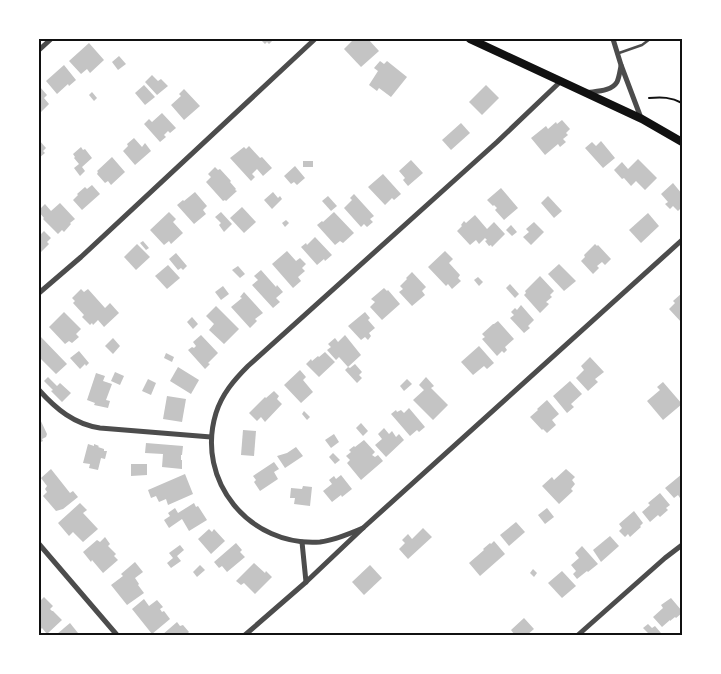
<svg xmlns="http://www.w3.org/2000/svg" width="721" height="674" viewBox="0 0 721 674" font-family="'Space Grotesk',sans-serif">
<rect width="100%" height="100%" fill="#fff"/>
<g fill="#c4c4c4">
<polygon points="260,39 274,39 269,44 267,42 265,44"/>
<polygon points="354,39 368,39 379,51 361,67 344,49"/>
<polygon points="89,43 104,60 90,73 87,69 81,74 69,61"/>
<polygon points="119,56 126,64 118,70 112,62"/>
<polygon points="380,61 384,64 387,61 407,77 391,97 379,88 377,91 369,85 378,71 374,68"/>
<polygon points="64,65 76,80 69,86 68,84 57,94 46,81"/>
<polygon points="152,75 158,81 161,79 168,86 157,95 145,82"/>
<polygon points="144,85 155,97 145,105 135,93"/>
<polygon points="486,85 499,98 482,115 469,102"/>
<polygon points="40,87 47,95 44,98 49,104 39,114 39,88"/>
<polygon points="184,89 200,106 184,120 171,105 181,96 179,94"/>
<polygon points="92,92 97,98 94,101 89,95"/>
<polygon points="162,113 176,128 170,133 168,131 164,135 166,137 160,142 144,124 149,119 152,122"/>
<polygon points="562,120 570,129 566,133 568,135 563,139 566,142 560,147 558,144 545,155 531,138 546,126 548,129 556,122 557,124"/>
<polygon points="461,123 470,133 451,150 442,140"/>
<polygon points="134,138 142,147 145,143 151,151 135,165 123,151 128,146 127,144"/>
<polygon points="39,140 46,148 43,151 45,153 39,158"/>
<polygon points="601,141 615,158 603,168 585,148 592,142 596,146"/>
<polygon points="249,146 260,158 262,157 272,168 263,176 257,169 252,174 255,177 251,181 230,158 244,147 246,149"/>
<polygon points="81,147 83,150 85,149 92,158 82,167 85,171 80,176 74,168 79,164 74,158 75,157 73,154"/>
<polygon points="112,157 125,172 111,185 108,181 105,183 97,174 98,172 97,171"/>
<polygon points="638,159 657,178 645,190 636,181 631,186 624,178 622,179 614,170 622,162 628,169"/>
<polygon points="411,160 423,173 408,186 403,180 405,178 399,171"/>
<rect x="303" y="161" width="10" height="6"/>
<polygon points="295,166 305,178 297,185 294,182 291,184 284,176"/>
<polygon points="215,167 218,170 220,169 231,181 230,182 236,189 235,190 237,191 226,201 225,200 223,201 206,182 211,177 208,174"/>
<polygon points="383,174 401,194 394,200 392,198 385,205 368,187"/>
<polygon points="673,183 682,194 682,207 678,211 673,206 670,209 665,204 668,202 661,194"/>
<polygon points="92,185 100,194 82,210 73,200 78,195 77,194 85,187 87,189"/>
<polygon points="501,188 518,208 504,220 495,210 497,208 494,205 493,206 487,200"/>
<polygon points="195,192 207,206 203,210 206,214 194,224 177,205 183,200 184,201"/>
<polygon points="273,192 278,198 280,196 282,199 272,209 264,200"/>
<polygon points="354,194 374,216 370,219 373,222 367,227 364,224 361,227 344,208 352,200 350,198"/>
<polygon points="328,196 337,206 331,211 322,201"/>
<polygon points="548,196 562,211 554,218 541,203"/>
<polygon points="60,203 75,219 70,223 71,224 64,232 62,230 58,234 43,219 44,218 39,212 39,210 45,204 51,211"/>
<polygon points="242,207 256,222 244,233 230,218"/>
<polygon points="169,212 176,219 173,222 183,233 171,244 169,241 164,245 150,230"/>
<polygon points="221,212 232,224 224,232 219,225 221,223 215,217"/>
<polygon points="334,212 354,233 343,243 340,241 335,245 317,225 322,221 323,222"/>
<polygon points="648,213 659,226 641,243 629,230"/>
<polygon points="475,215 487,229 494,222 505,234 492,247 491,245 489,246 485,241 487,240 485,238 479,244 476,240 470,245 457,231 462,226 461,225 464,221 466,223"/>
<polygon points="286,220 289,223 285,227 282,223"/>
<polygon points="534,222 544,232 531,245 523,237 529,232 526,229"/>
<polygon points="511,225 517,232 512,236 506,230"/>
<polygon points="44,231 51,238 47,242 49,244 39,254 39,236"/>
<polygon points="315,237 332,255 325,261 324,259 317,265 301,247 306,243 307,245"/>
<polygon points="143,241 149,248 146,250 140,243"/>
<polygon points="137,244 150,257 136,270 124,257"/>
<polygon points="595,244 597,246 598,245 611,259 605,265 602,262 597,266 599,268 593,274 581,261 585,257 584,255"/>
<polygon points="287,251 296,261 300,258 306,264 302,268 305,271 298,277 301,281 293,288 272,264"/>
<polygon points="445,251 453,259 449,263 460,275 458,278 461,281 452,289 448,284 446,286 428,267"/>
<polygon points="176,253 187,266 183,270 181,268 178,270 169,259"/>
<polygon points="559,264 576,281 564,291 548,274"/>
<polygon points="168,265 180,278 167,289 155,276"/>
<polygon points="238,266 245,274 240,278 232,270"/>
<polygon points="261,270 276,287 277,285 283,292 276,298 280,302 273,308 252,285 258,280 254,276"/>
<polygon points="412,272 426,287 422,291 425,295 412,306 399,292 403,289 400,286 407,279 406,278"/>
<polygon points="540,276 554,291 550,295 552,297 546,302 549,304 540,313 524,295 526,293 525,291"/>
<polygon points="478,277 483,282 479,286 474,280"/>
<polygon points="510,284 519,294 515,298 506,288"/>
<polygon points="223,286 229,294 221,300 215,292"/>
<polygon points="384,288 387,291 388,290 400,304 382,320 370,307 375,302 371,299"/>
<polygon points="81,289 84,292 88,289 105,308 110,303 119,313 104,327 98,320 93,325 92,323 90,325 82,317 84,315 73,303 75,301 72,298"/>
<polygon points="244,292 263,313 255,319 257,321 250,328 231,307 242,298 240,297"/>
<polygon points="682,293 682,323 669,309 675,303 673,301"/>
<polygon points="521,305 534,320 528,326 530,328 524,333 510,318 514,315 511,312 515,308 517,310"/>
<polygon points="216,306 239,329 224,344 209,330 214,324 206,316"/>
<polygon points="64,312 81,329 76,334 79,337 72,343 69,341 65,344 49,327"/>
<polygon points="365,312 370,318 368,320 375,328 369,333 371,336 368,340 365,337 361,340 348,326"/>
<polygon points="192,317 198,324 193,329 187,322"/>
<polygon points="498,321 514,339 505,347 507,350 504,353 502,351 497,356 482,339 485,337 482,334 493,324 494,324"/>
<polygon points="39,335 67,364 56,374 41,359 39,361"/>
<polygon points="201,335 218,353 208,363 210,364 205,369 188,350 192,347 194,348 196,346 193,342"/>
<polygon points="345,335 361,355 348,367 339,357 336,360 327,350 331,347 328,344 335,338 338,342"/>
<polygon points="113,338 120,346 113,354 105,346"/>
<polygon points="479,346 494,363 487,369 484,366 473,375 461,362"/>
<polygon points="79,351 89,363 86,366 85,364 80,369 70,358"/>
<polygon points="325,352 335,362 319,377 306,364 311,359 312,361 318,356 319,357"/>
<polygon points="166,353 174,357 172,362 164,358"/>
<polygon points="590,357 604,372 595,379 598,382 588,391 576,378 584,370 581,366"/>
<polygon points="355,364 362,372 359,375 362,378 357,383 345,370 348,367 350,368"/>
<polygon points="178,367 199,380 191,394 170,381"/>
<polygon points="300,370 306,377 303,380 313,392 301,403 284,385"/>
<polygon points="115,372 124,376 120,385 111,381"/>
<polygon points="96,373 105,376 103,381 112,384 106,400 110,401 108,408 94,405 95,403 87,400"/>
<polygon points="48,377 57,386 60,383 71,393 62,402 51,391 53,390 44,381"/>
<polygon points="426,377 434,386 431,388 448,405 433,420 413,400 424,390 419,385"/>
<polygon points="148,379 156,383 151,395 142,391"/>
<polygon points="407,379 412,384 404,391 400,386"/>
<polygon points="570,381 582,394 571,404 574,407 567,413 553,396"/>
<polygon points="663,382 682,404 663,420 647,401 660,390 657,387"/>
<polygon points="274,391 279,396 277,399 282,404 265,422 261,417 257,421 249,413 265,397 266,398"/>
<polygon points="167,396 186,399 182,422 163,419"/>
<polygon points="547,400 559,414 552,420 556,425 547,433 543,429 542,430 530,417 538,410 537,409"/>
<polygon points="409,408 425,427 419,432 417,430 410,436 391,414 396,410 397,412 401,410 404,413"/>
<polygon points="304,411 310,417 307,420 302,414"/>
<polygon points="39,417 47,434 46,437 42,439 43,441 39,443"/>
<polygon points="361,423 368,431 363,436 356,428"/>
<polygon points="384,428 389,434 392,431 396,437 399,434 404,440 386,457 375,445 382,439 378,434"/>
<polygon points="243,430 256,431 254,456 241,455"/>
<polygon points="334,434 339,442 331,448 325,440"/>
<polygon points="364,440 375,452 372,455 375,457 378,455 383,461 361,480 347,463 350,460 346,456 351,452 349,450 354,446 355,447"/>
<polygon points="146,443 183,446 182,455 181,455 181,460 182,460 182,469 162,467 163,454 145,453"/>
<polygon points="88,444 94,446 94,444 99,446 98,447 104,449 104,451 107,451 105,459 101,458 98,470 89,468 90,464 83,463"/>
<polygon points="296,447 303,456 285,468 277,456 287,453"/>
<polygon points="333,453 340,460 335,464 329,457"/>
<polygon points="274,462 279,469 274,472 278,479 260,491 254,482 256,480 253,476"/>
<polygon points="131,464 147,464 147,475 131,476"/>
<polygon points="51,469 70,493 73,491 78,497 63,509 56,511 43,496 47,492 45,489 47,486 41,478"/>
<polygon points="566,469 575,477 572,480 575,484 571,489 573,491 559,504 542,486 552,477 554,480"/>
<polygon points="185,474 193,494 168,505 166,499 159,502 156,496 151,498 148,490"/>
<polygon points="682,474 682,496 680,498 678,495 674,498 665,488"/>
<polygon points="341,475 352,489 342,497 341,495 332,502 323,491 332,484 329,480 334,476 336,479"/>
<polygon points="303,486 312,487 310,506 294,504 295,498 290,498 291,488 302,489"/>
<polygon points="660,493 670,505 666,508 668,510 660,517 658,515 650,522 642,512 650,505 648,503"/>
<polygon points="80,503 87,510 83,513 98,529 83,542 73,532 69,536 58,523"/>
<polygon points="194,503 196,507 198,506 207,520 189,531 182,519 169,528 164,520 170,516 168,513 175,508 178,513"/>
<polygon points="547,508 554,517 545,524 538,515"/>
<polygon points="634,511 643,523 640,526 641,527 630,537 628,534 625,537 619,531 622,528 619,524"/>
<polygon points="516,522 525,532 509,546 500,535"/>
<polygon points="423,528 432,537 408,559 399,549 405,543 402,540 408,534 412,539"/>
<polygon points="209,529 212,532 214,529 225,541 211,554 198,539"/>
<polygon points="610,536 619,546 601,562 593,550"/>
<polygon points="105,537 110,544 108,546 116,554 114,556 118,560 103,573 92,560 91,562 83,552 97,540 100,542"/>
<polygon points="494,541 505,554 480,576 469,563 484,550 483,549 490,543 491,544"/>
<polygon points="236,543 242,550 240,552 245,557 227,572 222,566 219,568 214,562"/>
<polygon points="180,545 184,550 177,556 181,561 171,568 167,563 173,558 169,553"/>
<polygon points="582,546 598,564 588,572 587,571 577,579 573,574 576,571 571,565 579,558 575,553"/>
<polygon points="135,562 143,572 135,578 139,584 138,585 144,593 127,605 111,585 123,576 121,574"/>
<polygon points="254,563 265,573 266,571 272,577 255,594 244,583 241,585 236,581"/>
<polygon points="200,565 205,570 197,577 193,572"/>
<polygon points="370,565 382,578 364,595 352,582"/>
<polygon points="533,569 537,573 534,577 530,573"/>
<polygon points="562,571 576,586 562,598 548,583"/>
<polygon points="44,597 53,606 50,609 52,611 53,611 62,620 47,634 42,628 40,630 39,628 39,602"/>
<polygon points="671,598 682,611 682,613 676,618 675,617 670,621 670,620 662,627 653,617 663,608 661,605"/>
<polygon points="144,599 149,606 157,600 163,607 160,609 162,612 164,611 170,619 152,634 132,609"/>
<polygon points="524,618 534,629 527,635 512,635 514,634 511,630"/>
<polygon points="177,622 180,626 183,625 189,632 188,633 190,635 162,635"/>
<polygon points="70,623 78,633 76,635 58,635 57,634"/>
<polygon points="648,624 652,628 655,626 661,633 660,634 661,635 645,635 648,633 643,628"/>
</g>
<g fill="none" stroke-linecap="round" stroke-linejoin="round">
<path stroke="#111" stroke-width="2" d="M649 98C662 97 671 97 682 103"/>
<polyline stroke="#4c4c4c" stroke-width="2.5" points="619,53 642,45 650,39"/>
<g stroke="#4c4c4c" stroke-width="5">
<polyline points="613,39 621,65 641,118"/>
<polyline points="39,50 51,39"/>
<path d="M585 93C595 91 611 92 617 82 619 78 620 71 621 66"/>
<polyline points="39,293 81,257 315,39"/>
<path d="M39 390C56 409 74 424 100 428L211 437"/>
<path d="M363 528C349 534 335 540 320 542 250 547 195 481 216 413 222 394 234 380 248 366L497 142 561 81"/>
<polyline points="302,542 306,582"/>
<polyline points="39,544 117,635"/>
<polyline points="245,635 306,582 363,528 682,240"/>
<polyline points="578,635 665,558 682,545"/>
</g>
<polyline stroke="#111" stroke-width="8" points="470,39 642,119 682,142"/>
</g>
<rect width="721" height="674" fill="none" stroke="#ffffff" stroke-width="80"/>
<rect x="40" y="40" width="641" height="594" fill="none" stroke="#111" stroke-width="2"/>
</svg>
